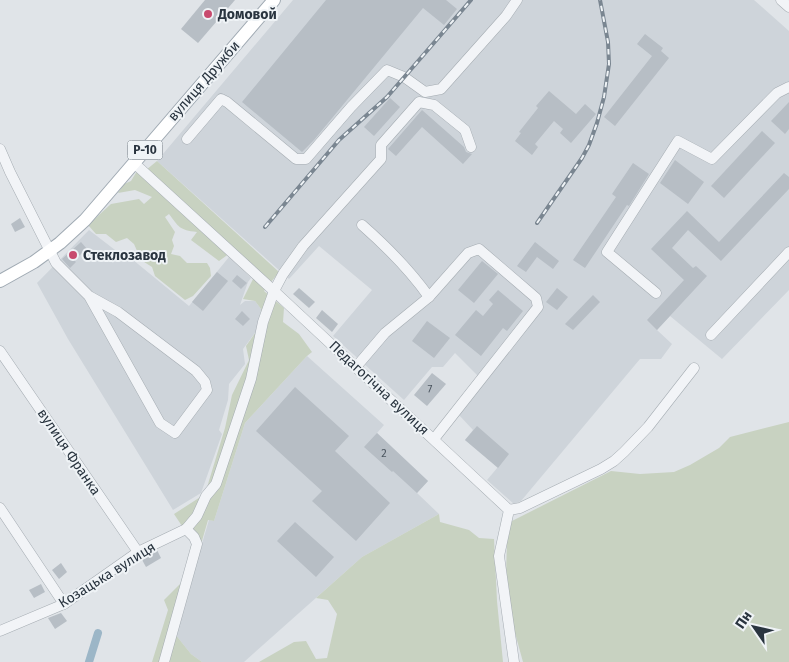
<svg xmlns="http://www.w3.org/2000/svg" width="789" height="662" viewBox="0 0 789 662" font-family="'Fira Sans',sans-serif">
<rect width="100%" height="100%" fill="#e0e4e8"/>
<g fill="#ced4da">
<polygon points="293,0 754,0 789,31 789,290 722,359 670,316 657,330 672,344 661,359 640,359 521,501 514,504 487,480 498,467 465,440 473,430 459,415 484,382 455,353 443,367 432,367 404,400 333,336 372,290 319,246 289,279 157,161"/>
<polygon points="89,230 119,253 121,250 189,306 229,257 251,278 248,282 240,305 245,301 255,301 261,309 260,326 243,349 245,364 229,384 228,400 219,430 222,434 201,493 173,510 68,339 37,283"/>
<polygon points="307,356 384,425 377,433 428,481 417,493 439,514 362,557 244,662 202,662 191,654 175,634 209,520 214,521 245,423"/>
</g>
<g fill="#c8d2c1">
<polygon points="157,161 279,272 264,291 284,308 283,322 299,334 312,352 307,356 245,423 214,521 208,520 175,634 191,654 202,662 152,662 168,610 164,600 184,580 192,541 174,514 205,494 225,428 232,395 249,360 246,346 260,326 261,309 255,301 243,299 253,279 255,269 146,170"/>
<path d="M137 171 230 253 219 261 191 240 197 232C179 230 179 227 169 214L165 217 175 232 172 240 174 246 171 254 180 256 187 263H207L210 268 211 276 193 296 185 300 155 276 152 267 141 260 134 244 127 238 116 242 106 234H96L88 225 111 204 139 199 144 204 152 197 135 190 118 193 124 184 131 181Z"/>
<polygon points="789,422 789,662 523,662 512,622 506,574 507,542 510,522 611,471 640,474 674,472 690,465 719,448 730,437"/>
<polygon points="439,514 440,522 469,530 479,538 494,539 497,601 503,662 259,662 294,642 306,641 316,659 327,658 337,614 328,600 316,598 362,557"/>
</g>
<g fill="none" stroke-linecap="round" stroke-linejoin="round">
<polyline stroke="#9cb6c7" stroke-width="8" points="89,662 98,633"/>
</g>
<g fill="#b7bec5">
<polygon points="205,0 235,0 198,43 181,29"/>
<polygon points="326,0 446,0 457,9 444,25 423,8 314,140 302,152 242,102"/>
<polygon points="645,34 663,48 661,51 669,58 615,126 604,117 652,56 637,44"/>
<polygon points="549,91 576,114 585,104 596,114 571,143 560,133 563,129 554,121 535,144 538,147 532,155 515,141 521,133 519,132 538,108 536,106"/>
<polygon points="390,98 400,107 374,136 364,127"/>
<polygon points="789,102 789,129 785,134 771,121"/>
<polygon points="422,110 464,147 466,152 472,154 463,164 422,127 396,156 388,149"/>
<polygon points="762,131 775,143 724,198 711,186"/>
<polygon points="675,160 704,182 688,204 660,183"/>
<polygon points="633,163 649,174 629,206 627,205 585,268 573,260 616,197 612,194"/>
<polygon points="784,173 789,177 789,189 721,261 688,230 672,248 693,268 696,266 707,276 657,330 647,320 684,280 651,249 687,211 719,242"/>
<polygon points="20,218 25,227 15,232 11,224"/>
<polygon points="81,242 87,249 74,260 76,262 70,268 62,259"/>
<polygon points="535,242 559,261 553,269 537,257 526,272 517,266"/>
<polygon points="482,261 498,274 474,303 458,290"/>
<polygon points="217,272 228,281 203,311 192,302"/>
<polygon points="237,275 247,283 241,289 232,281"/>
<polygon points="299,288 315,302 309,308 293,294"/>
<polygon points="557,288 568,297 557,310 546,302"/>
<polygon points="498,290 523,311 507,331 503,328 481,356 455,335 476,310 483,316 493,304 489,300"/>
<polygon points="593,295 600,302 573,330 565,324"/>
<polygon points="322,310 338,324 332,332 316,318"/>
<polygon points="242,311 250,319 243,326 235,319"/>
<polygon points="427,321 450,338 434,358 412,341"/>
<polygon points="432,373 446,384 427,406 414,395"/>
<polygon points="295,387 349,436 335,451 390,503 356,541 312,501 322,491 256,431"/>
<polygon points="477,426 509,454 498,468 465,440"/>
<polygon points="377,433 428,481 417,493 393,471 392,472 364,447"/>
<polygon points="295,522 334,557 316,577 277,541"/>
<polygon points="157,550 161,558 146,567 141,558"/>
<polygon points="61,563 67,572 59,579 52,570"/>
<polygon points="41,584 45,592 34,598 29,590"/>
<polygon points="61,613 67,621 55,629 48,618"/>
</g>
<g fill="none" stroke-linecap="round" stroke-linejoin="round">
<g stroke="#a5acb2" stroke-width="11">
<g id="minor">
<polyline points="781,0 789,7"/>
<polyline points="187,139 221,99 227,102 296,159 306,159 351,107 387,70 404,77 425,92 441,89 506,16 517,0"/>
<polyline points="0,149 10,172 56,263 89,296 160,423 175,433 207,390 205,382 196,371 118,312 89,296"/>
<polyline points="134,163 274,291 509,510 499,556 514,662"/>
<path d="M362 225C387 247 410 270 429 297"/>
<polyline points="656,293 607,252 678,141 712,159 777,93 789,87"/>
<polyline points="711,335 789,252"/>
<polyline points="0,351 138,552"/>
<polyline points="356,367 385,333 429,297 468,253 479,249 536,298 538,307 434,439"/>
<polyline points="0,508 64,604"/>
<polyline points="509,510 520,508 601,469 614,461 624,452 648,427 694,368"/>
<polyline points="0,631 64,604 138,552 186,529 197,516 206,496 216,484 251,379 263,322 274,291 283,274 303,246 381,159 381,145 419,102 434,105 465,130 471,147"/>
<polyline points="164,662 197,544 194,537 186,529"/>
</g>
</g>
<g stroke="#a0aab3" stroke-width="14">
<polyline id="major" points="0,281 34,262 60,243 85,220 274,0"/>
</g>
<use href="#minor" stroke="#f2f4f7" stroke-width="10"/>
<use href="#major" stroke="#fff" stroke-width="12"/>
<g stroke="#7a8691" stroke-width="4">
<g id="rail">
<polyline points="537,223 582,158 589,145 597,123 604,97 609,64 608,42 600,0"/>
<polyline points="265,227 339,140 387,97 471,0"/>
</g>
</g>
<use href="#rail" stroke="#eff3f6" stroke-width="2" stroke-dasharray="5.5" stroke-linecap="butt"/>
</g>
<g fill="#c84a6e" stroke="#eff3f6" stroke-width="2">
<circle cx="208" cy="14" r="5"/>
<circle cx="73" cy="255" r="5"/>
</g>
<g text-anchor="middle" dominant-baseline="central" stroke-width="4" stroke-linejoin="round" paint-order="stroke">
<g font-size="11" fill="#4c5660">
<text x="430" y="389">7</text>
<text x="384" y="453">2</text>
</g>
<rect fill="#eff3f6" stroke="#646d76" stroke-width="1" x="127.5" y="140.5" width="35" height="19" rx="4"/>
<g font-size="12" font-weight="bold" fill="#29343f">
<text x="145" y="150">Р-10</text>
</g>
<g font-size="14" font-weight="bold" fill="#29343f" stroke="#eff3f6" text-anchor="start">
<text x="218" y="14">Домовой</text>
<text x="83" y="255">Стеклозавод</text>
</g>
<g font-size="14" fill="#29343f" stroke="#eff3f6">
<text transform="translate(204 81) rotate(-49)">вулиця Дружби</text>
<text transform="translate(379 388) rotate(43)">Педагогічна вулиця</text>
<text transform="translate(69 452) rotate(56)">вулиця Франка</text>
<text transform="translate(107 575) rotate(-32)">Козацька вулиця</text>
</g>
</g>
<g transform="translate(754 627) rotate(304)" stroke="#eff3f6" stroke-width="4" paint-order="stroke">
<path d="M0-4L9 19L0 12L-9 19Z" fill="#29343f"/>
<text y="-8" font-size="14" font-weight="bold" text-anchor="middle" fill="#29343f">Пн</text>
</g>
</svg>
